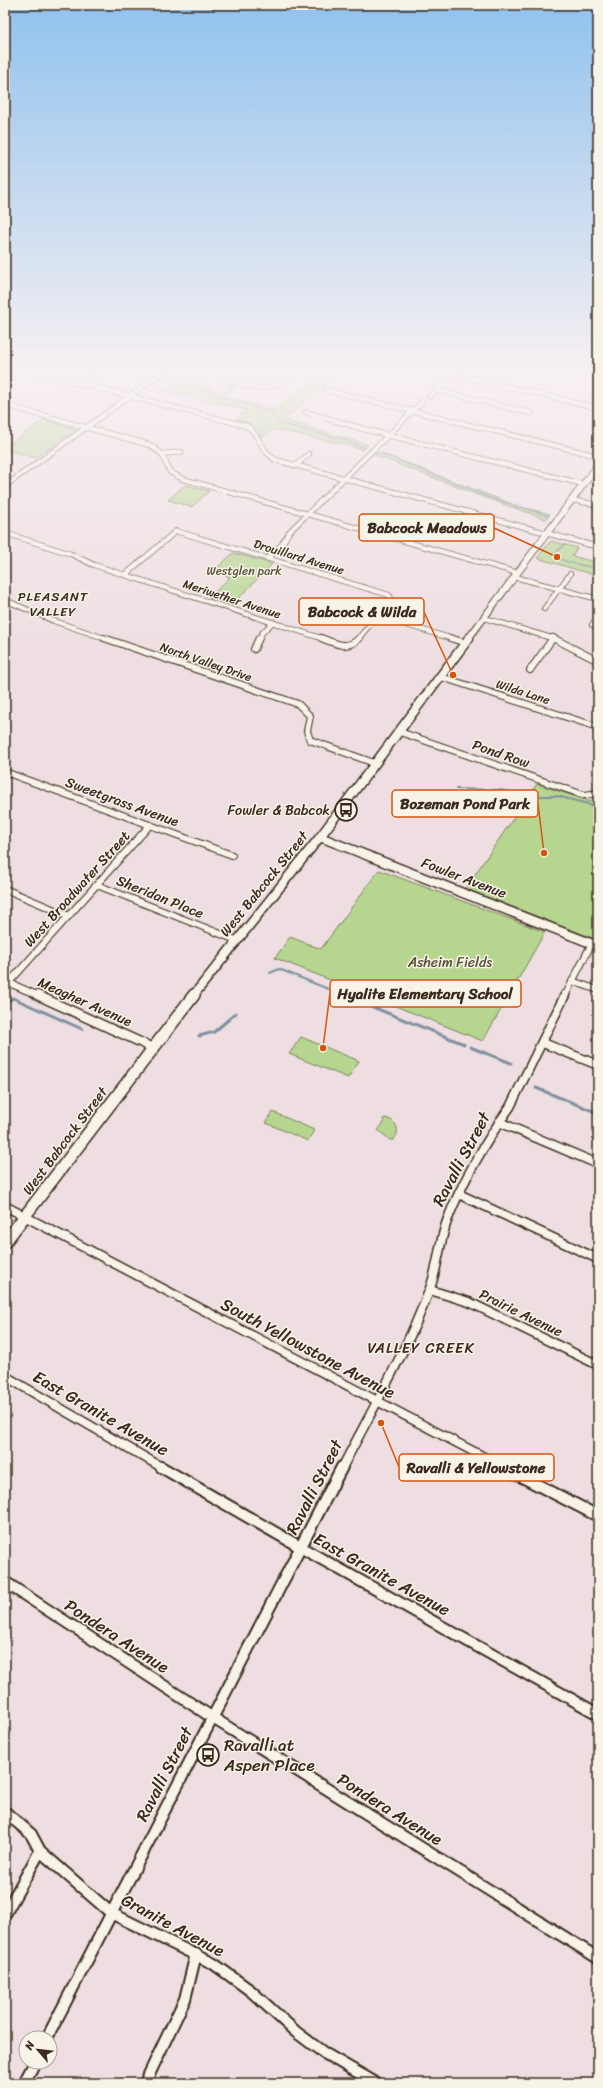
<svg xmlns="http://www.w3.org/2000/svg" width="603" height="2088" viewBox="0 0 603 2088" font-family="Sriracha,sans-serif">
<rect width="100%" height="100%" fill="#eedee1"/>
<filter id="ink" filterUnits="userSpaceOnUse"><feTurbulence type="fractalNoise" baseFrequency=".025" numOctaves="2"/><feDisplacementMap in="SourceGraphic" scale="8" xChannelSelector="R" yChannelSelector="G"/><feConvolveMatrix kernelMatrix="1 2 1 2 8 2 1 2 1" color-interpolation-filters="sRGB"/></filter>
<g filter="url(#ink)">
<g fill="#b6d690" stroke="#788057">
<path d="M168 372 192 380 218 393 231 385 236 387 223 395 274 411 316 377 331 380 283 420 368 445 363 450 343 444 273 429 262 438C258 425 248 423 236 419L247 410 167 391 177 383 160 378Z"/>
<polygon points="44,420 76,429 35,458 5,449 5,447"/>
<polygon points="378,452 517,506 550,514 546,519 475,494 375,455"/>
<polygon points="185,485 209,491 192,507 168,500"/>
<polygon points="551,541 577,548 572,556 598,563 598,576 537,558"/>
<polygon points="233,553 272,564 232,605 209,598 230,577 213,572"/>
<polygon points="537,784 598,804 598,940 465,889"/>
<polygon points="379,870 545,932 483,1041 275,958 290,937 321,949"/>
<polygon points="301,1037 359,1061 348,1078 289,1054"/>
<polygon points="273,1112 314,1130 308,1141 266,1123"/>
<path d="M385 1118C396 1120 402 1131 393 1140H390L378 1130 384 1123 383 1119Z"/>
</g>
<g fill="none" stroke-linecap="round" stroke-linejoin="round">
<g stroke="#7f91a0" stroke-width="1.5">
<polyline points="144,367 153,373"/>
<polyline points="165,376 271,414"/>
<polyline points="273,416 282,424 344,440 364,448"/>
<polyline points="380,453 488,497 549,516"/>
<path d="M563 546 554 555C567 565 583 564 598 569"/>
</g>
<g stroke="#7f91a0" stroke-width="2">
<polyline points="456,789 499,790 534,796 557,796 588,804 598,811"/>
<polyline points="270,973 279,969 328,989"/>
<polyline points="342,995 346,996"/>
</g>
<g stroke="#7f91a0" stroke-width="3">
<polyline points="343,995 464,1044"/>
<polyline points="5,1003 13,998 82,1029"/>
<polyline points="199,1036 214,1032 236,1013"/>
<polyline points="470,1047 511,1063"/>
<polyline points="536,1088 598,1113"/>
</g>
<g stroke="#3b2a1e" stroke-width="6">
<g id="street-far3">
<path d="M15 367 247 426C260 435 261 452 276 460L598 547"/>
<path d="M231 367 222 376 224 379C246 387 275 397 290 371L287 367"/>
<polyline points="425,367 598,408"/>
<polyline points="573,367 598,373"/>
<polyline points="75,383 97,368"/>
<polyline points="326,390 598,456"/>
<polyline points="436,390 531,413"/>
<polyline points="429,397 460,367"/>
<polyline points="5,405 150,445 162,454 170,472 183,479 518,573"/>
<polyline points="306,412 367,430 583,484"/>
<polyline points="162,454 181,452"/>
<polyline points="295,466 309,454"/>
<polyline points="5,486 170,367"/>
<polyline points="572,500 598,505"/>
<polyline points="5,533 71,554 94,565 324,639"/>
<polyline points="268,558 282,544 289,532 422,402"/>
<polyline points="125,575 176,531 389,595 392,600 377,616"/>
<polyline points="515,577 598,599"/>
<polyline points="5,600 54,621 107,639"/>
<polyline points="544,609 570,574"/>
<polyline points="484,618 555,639"/>
<polyline points="592,625 598,615"/>
<polyline points="259,639 262,633 273,622"/>
<polyline points="358,639 377,616 453,639"/>
</g>
</g>
<g stroke="#3b2a1e" stroke-width="8">
<g id="street-far2">
<polyline points="104,638 298,704 310,716 307,731 310,740 374,763"/>
<path d="M321 638C334 643 348 651 359 638"/>
<polyline points="450,638 466,643"/>
<polyline points="553,638 598,661"/>
<polyline points="254,649 259,638"/>
<polyline points="530,670 553,638"/>
<polyline points="441,677 598,727"/>
<polyline points="397,731 575,792 585,795 598,793"/>
<polyline points="5,772 232,855"/>
<polyline points="97,885 236,940"/>
<polyline points="5,889 69,916"/>
<polyline points="5,981 39,996"/>
<polyline points="572,981 598,990"/>
<polyline points="5,987 150,825"/>
<polyline points="565,996 592,943"/>
</g>
</g>
<g stroke="#3b2a1e" stroke-width="11">
<g id="street-far1">
<polyline points="37,995 153,1048"/>
<polyline points="543,1043 598,1065"/>
<polyline points="499,1122 598,1164"/>
<polyline points="459,1194 598,1259"/>
<polyline points="5,1206 505,1468"/>
<polyline points="430,1290 469,1302 598,1365"/>
<polyline points="5,1376 163,1468"/>
<path d="M342 1468C372 1410 406 1352 429 1291 438 1269 439 1243 447 1221 461 1184 487 1139 510 1107L565 995"/>
</g>
</g>
<g stroke="#3b2a1e" stroke-width="14">
<g id="street">
<polyline points="161,1467 302,1548 598,1714"/>
<polyline points="503,1467 598,1516"/>
<polyline points="5,1582 213,1718 598,1958"/>
<polyline points="5,1812 31,1834 40,1851 111,1913 214,1964 251,1991 296,2032 324,2053 376,2083"/>
<polyline points="5,1914 40,1851"/>
<polyline points="47,2038 342,1467"/>
<polyline points="24,2083 35,2062"/>
<polyline points="145,2083 185,1999 196,1954"/>
</g>
</g>
<g stroke="#3b2a1e" stroke-width="8">
<polyline id="secondary-far2" points="468,639 598,465"/>
</g>
<g stroke="#3b2a1e" stroke-width="11">
<g id="secondary-far1">
<polyline points="320,837 598,946"/>
<polyline points="193,996 320,837 469,638"/>
</g>
</g>
<g stroke="#3b2a1e" stroke-width="14">
<polyline id="secondary" points="5,1242 194,995"/>
</g>
<use href="#street-far3" stroke="#f7f3e8" stroke-width="4.5"/>
<use href="#street-far2" stroke="#f7f3e8" stroke-width="6"/>
<use href="#street-far1" stroke="#f7f3e8" stroke-width="8"/>
<use href="#street" stroke="#f7f3e8" stroke-width="10"/>
<use href="#secondary-far2" stroke="#f7f3e8" stroke-width="6"/>
<use href="#secondary-far1" stroke="#f7f3e8" stroke-width="8"/>
<use href="#secondary" stroke="#f7f3e8" stroke-width="11"/>
</g>
</g>
<linearGradient id="sky" x2="0" y2="1"><stop stop-color="#90c2ee"/><stop offset="0.56" stop-color="#f7f0f2"/><stop offset="1" stop-color="#f7f0f2" stop-opacity="0"/></linearGradient>
<rect width="603" height="660" fill="url(#sky)"/>
<defs>
<g id="bus-ring" transform="scale(1.15)"><circle r="9.5" fill="#f7f3e8" stroke="#3b2a1e" stroke-width="1.5"/><path d="M-5-6H5V4H4V6H2V4H-2V6H-4V4H-5ZM-3.5-4V0h7V-4ZM-3.5 1.2v1.5H-2V1.2ZM2 1.2v1.5H3.5V1.2Z" fill="#3b2a1e"/></g>
</defs>
<g fill-rule="evenodd">
<use href="#bus-ring" x="346" y="810"/>
<use href="#bus-ring" x="208" y="1755"/>
</g>
<g text-anchor="middle" dominant-baseline="central" stroke-width="3" stroke-linejoin="round" paint-order="stroke">
<g font-size="12" fill="#3b2a1e" stroke="#f7f3e8">
<text transform="translate(299 557) rotate(17)">Drouillard Avenue</text>
<text transform="translate(232 599) rotate(18)">Meriwether Avenue</text>
<text transform="translate(206 662) rotate(19)">North Valley Drive</text>
<text transform="translate(523 692) rotate(18)">Wilda Lane</text>
</g>
<g font-size="12" fill="#5a553a" stroke="#f7f3e8">
<text x="244" y="571">Westglen park</text>
</g>
<g font-size="13" letter-spacing="1" fill="#3b2a1e" stroke="#f7f3e8">
<text x="53" y="596">PLEASANT<tspan x="53" dy="15">VALLEY</tspan></text>
</g>
<g font-size="14" fill="#3b2a1e" stroke="#f7f3e8">
<text transform="translate(501 754) rotate(19)">Pond Row</text>
<text transform="translate(122 802) rotate(20)">Sweetgrass Avenue</text>
<text transform="translate(464 878) rotate(21)">Fowler Avenue</text>
<text transform="translate(264 884) rotate(-51)">West Babcock Street</text>
<text transform="translate(77 889) rotate(-48)">West Broadwater Street</text>
<text transform="translate(160 897) rotate(22)">Sheridan Place</text>
<text transform="translate(85 1002) rotate(24)">Meagher Avenue</text>
<text transform="translate(65 1141) rotate(-53)">West Babcock Street</text>
<text transform="translate(521 1313) rotate(26)">Prairie Avenue</text>
</g>
<g font-size="14" fill="#3b2a1e" stroke="#f7f3e8" text-anchor="end">
<text x="330" y="810">Fowler &amp; Babcok</text>
</g>
<g font-size="14" fill="#5a553a" stroke="#f7f3e8">
<text x="450" y="962">Asheim Fields</text>
</g>
<g font-size="15" letter-spacing="1" fill="#3b2a1e" stroke="#f7f3e8">
<text x="421" y="1348">VALLEY CREEK</text>
</g>
<g font-size="17" fill="#3b2a1e" stroke="#f7f3e8">
<text transform="translate(461 1159) rotate(-62)">Ravalli Street</text>
<text transform="translate(308 1348) rotate(28)">South Yellowstone Avenue</text>
<text transform="translate(101 1413) rotate(30)">East Granite Avenue</text>
<text transform="translate(314 1487) rotate(-63)">Ravalli Street</text>
<text transform="translate(382 1574) rotate(29)">East Granite Avenue</text>
<text transform="translate(117 1636) rotate(33)">Pondera Avenue</text>
<text transform="translate(164 1774) rotate(-63)">Ravalli Street</text>
<text transform="translate(390 1809) rotate(32)">Pondera Avenue</text>
<text transform="translate(173 1925) rotate(28)">Granite Avenue</text>
</g>
<g font-size="17" fill="#3b2a1e" stroke="#f7f3e8" text-anchor="start">
<text x="224" y="1745">Ravalli at<tspan x="224" dy="20">Aspen Place</tspan></text>
</g>
</g>
<path fill="none" stroke="#d7540e" stroke-width="1.5" d="M557 557L494 528M453 675L424 612M544 853L538 804M323 1048L330 993M381 1423L399 1467"/>
<g fill="#d7540e" stroke="#f7f3e8" stroke-width="1.5">
<circle cx="557" cy="557" r="4"/>
<circle cx="453" cy="675" r="4"/>
<circle cx="544" cy="853" r="4"/>
<circle cx="323" cy="1048" r="4"/>
<circle cx="381" cy="1423" r="4"/>
</g>
<g fill="#f7f3e8" stroke="#d7540e" stroke-width="1.5">
<rect x="359" y="514" width="135" height="27" rx="4"/>
<rect x="299" y="598" width="125" height="27" rx="4"/>
<rect x="392" y="790" width="146" height="27" rx="4"/>
<rect x="330" y="980" width="191" height="27" rx="4"/>
<rect x="399" y="1454" width="155" height="27" rx="4"/>
</g>
<g font-size="15" text-anchor="middle" font-weight="bold" fill="#3b2a1e">
<text x="427" y="533">Babcock Meadows</text>
<text x="362" y="617">Babcock &amp; Wilda</text>
<text x="465" y="809">Bozeman Pond Park</text>
<text x="425" y="999">Hyalite Elementary School</text>
<text x="476" y="1473">Ravalli &amp; Yellowstone</text>
</g>
<rect width="603" height="2088" fill="none" stroke="#f7f3e8" stroke-width="20"/>
<rect x="10" y="10" width="583" height="2068" fill="none" stroke="#3b2a1e" stroke-width="1.5" filter="url(#ink)"/>
<g transform="translate(38 2050) rotate(298)"><circle r="19" fill="#f7f3e8" stroke="#aca397"/>
<path d="M0-3L7 15L0 10L-7 15Z" fill="#3b2a1e"/>
<text y="-6" font-size="11" font-weight="bold" text-anchor="middle" fill="#3b2a1e">N</text>
</g>
</svg>
